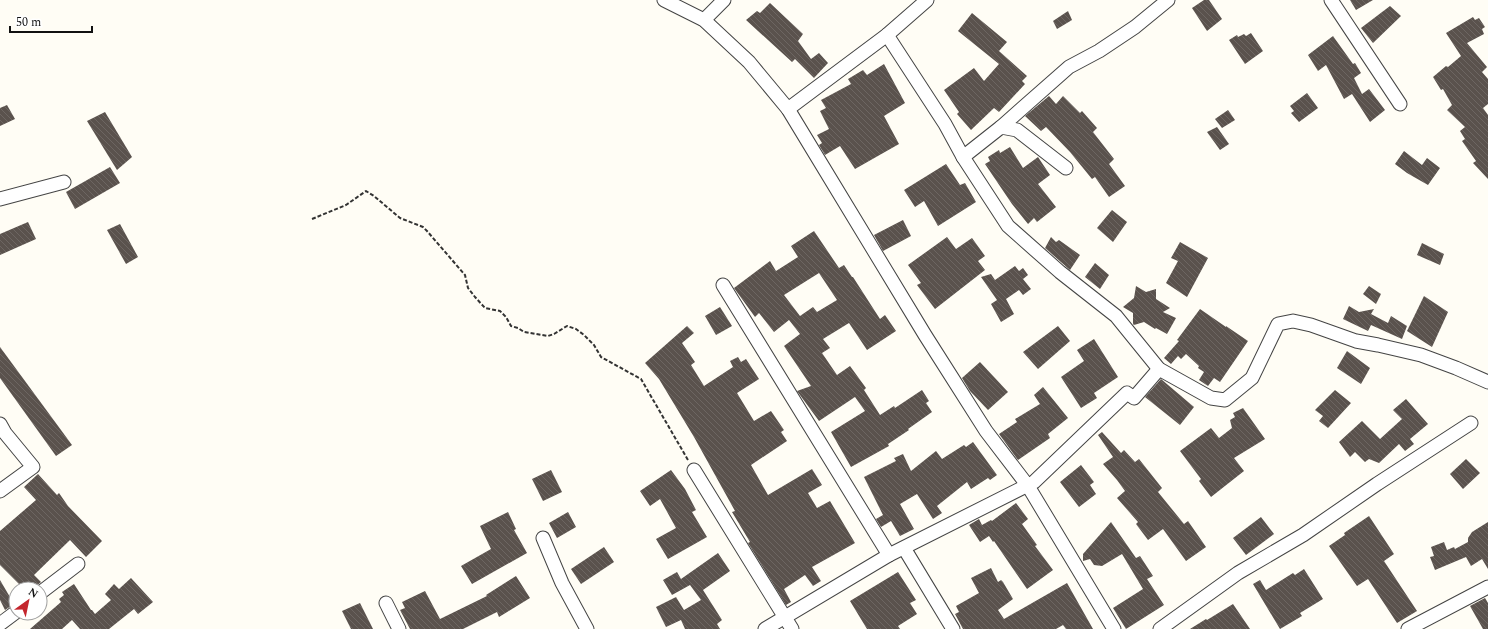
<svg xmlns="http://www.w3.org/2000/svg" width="1488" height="629" viewBox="0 0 1488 629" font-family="Spectral,serif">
<defs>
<pattern id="building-back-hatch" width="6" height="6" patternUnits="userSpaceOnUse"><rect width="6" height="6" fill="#5a524d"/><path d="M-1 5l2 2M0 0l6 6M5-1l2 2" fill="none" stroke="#6d6662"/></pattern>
</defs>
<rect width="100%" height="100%" fill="#fffdf5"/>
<g fill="url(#building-back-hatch)" fill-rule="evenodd">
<polygon points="1204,0 1209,0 1222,19 1207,31 1192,8"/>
<polygon points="1350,0 1373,0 1356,10"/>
<polygon points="770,3 803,34 798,41 811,59 819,53 828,63 814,78 795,59 792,62 746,20 757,11 760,13"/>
<polygon points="1390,6 1401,16 1373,43 1361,28"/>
<polygon points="1068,11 1072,20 1057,29 1053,21"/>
<polygon points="972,13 1007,42 999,51 1027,76 1022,81 1025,84 999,112 994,108 971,130 957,114 959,112 944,90 974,68 984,81 999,64 958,31"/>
<polygon points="1473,17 1475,20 1479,18 1485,27 1482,29 1484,34 1467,43 1487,67 1482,72 1488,79 1488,104 1483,108 1488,115 1488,179 1473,163 1476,161 1462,141 1465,139 1460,131 1465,127 1447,110 1452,105 1443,89 1441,90 1433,77 1446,66 1448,67 1461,56 1446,33"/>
<polygon points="1251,33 1263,51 1245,64 1229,40 1237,35 1238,37 1244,34 1246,36"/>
<polygon points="1333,36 1353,64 1355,63 1361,73 1354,78 1362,94 1369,89 1385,110 1370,122 1352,94 1344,99 1326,65 1318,71 1308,55"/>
<polygon points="884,64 905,103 884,116 899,144 855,169 840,146 825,155 819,145 822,143 817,135 829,129 820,111 826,108 821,100 851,84 848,79 863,70 867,75"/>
<polygon points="1307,93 1318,108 1299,122 1291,113 1294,111 1290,106"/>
<polygon points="1049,96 1056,104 1063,96 1080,113 1082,111 1097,128 1093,132 1114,159 1109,164 1125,186 1109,197 1095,177 1092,179 1070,152 1046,127 1041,131 1025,116"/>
<polygon points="7,105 15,119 0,126 0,108"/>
<polygon points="1228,110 1235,120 1222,128 1215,119"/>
<polygon points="105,112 132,157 117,170 87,121"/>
<polygon points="1217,127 1229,144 1220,150 1207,132"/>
<polygon points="1010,147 1023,168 1038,157 1050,175 1038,184 1056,207 1037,222 1034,218 1028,224 1012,204 985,164 990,161 988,157 999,150 1000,153"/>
<polygon points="1404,151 1422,165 1427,158 1440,168 1428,185 1407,173 1395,164"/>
<polygon points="946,164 960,185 965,183 976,202 938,226 924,201 915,207 904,190"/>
<polygon points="110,167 120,183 75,209 66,192"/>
<polygon points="1112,210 1127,222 1113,242 1097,228"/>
<polygon points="903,220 911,236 883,251 874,235"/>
<polygon points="28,222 36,239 0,255 0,234"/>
<polygon points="120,224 138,257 126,264 107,230"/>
<path d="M814 231 839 268 844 265 852 277H853L880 319 885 315 896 331 867 350 849 323 823 339 830 348 822 353 837 375 850 366 866 388 864 390 880 415 894 406 895 408 922 390 929 401 926 403 932 412 908 429 909 430 888 444 889 446 851 467 831 432 865 411 855 397 819 421 797 391 811 386 784 346 800 334 789 320 774 332 759 313 755 317 734 288 770 261 776 271 798 257 791 246ZM819 273 837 300 817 312 813 307 800 316 784 295Z"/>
<polygon points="947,237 956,249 972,238 985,256 978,261 985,270 935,309 917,285 921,283 908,265"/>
<polygon points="1051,237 1056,242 1059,240 1080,255 1070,270 1045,248"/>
<polygon points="1180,242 1208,258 1187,297 1166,283 1178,261 1171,258"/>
<polygon points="1422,243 1444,254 1440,265 1417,255"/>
<polygon points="1095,263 1109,275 1100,289 1085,277"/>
<polygon points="1015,266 1019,271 1023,268 1028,275 1023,279 1031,289 1023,295 1019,290 1006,299 1014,314 1001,322 991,304 997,300 981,277 991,274 995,280"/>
<polygon points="1136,286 1146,292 1156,289 1156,299 1170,308 1163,312 1176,318 1167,334 1156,328 1155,329 1144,322 1134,325 1133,324 1133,313 1123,307 1134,298"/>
<polygon points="1369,286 1381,294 1376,304 1363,294"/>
<polygon points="1424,296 1448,312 1432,347 1407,331"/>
<polygon points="1349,306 1359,312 1374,309 1371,314 1388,323 1391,316 1407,326 1402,339 1371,325 1368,331 1343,319"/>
<polygon points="720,307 732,326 716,335 705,316"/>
<polygon points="1200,309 1226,327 1226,326 1248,341 1220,382 1214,378 1208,386 1199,380 1204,372 1198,368 1199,366 1186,354 1181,359 1178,356 1171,364 1164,358 1179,341 1177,340"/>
<polygon points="687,326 694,333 682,343 695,362 691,365 704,386 733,367 730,361 738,357 741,362 746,359 759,379 737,393 754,421 771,411 784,430 781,432 787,441 751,465 768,495 812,469 822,485 808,493 817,508 830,501 855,543 812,567 821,581 813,586 805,575 784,589 791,602 786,605 748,543 750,542 732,512 735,511 694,437 659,379 645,363"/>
<polygon points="1058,326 1070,341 1038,369 1023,352"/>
<polygon points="1094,339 1118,377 1094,393 1097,398 1081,408 1061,377 1084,361 1077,350"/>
<polygon points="0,347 72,445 56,456 0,378"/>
<polygon points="1347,351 1370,368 1361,384 1337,368"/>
<polygon points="980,362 1008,392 988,410 970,391 962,378"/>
<polygon points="1161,379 1194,407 1180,425 1145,397"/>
<polygon points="1043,387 1068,418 1048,434 1050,438 1018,460 999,434 1017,422 1015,419 1040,404 1034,395"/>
<polygon points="1335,390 1351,403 1328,428 1319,421 1323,416 1315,410"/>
<polygon points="1406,399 1428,424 1410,439 1414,444 1405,451 1399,444 1379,463 1369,459 1365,462 1355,452 1350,457 1339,442 1362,421 1380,439 1402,419 1393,410"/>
<polygon points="1243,408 1265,439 1234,458 1244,471 1211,497 1199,481 1201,479 1180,451 1211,428 1219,438 1232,428 1230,420 1235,417 1233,413"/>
<polygon points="1102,432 1121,453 1124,450 1135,462 1139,459 1162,488 1158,492 1184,524 1188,521 1206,547 1186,561 1163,529 1148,540 1136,524 1138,522 1117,498 1125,491 1117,480 1103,464 1113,457 1098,435"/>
<polygon points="973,442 997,475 990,480 988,478 971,489 967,482 937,506 942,513 933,519 917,494 900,504 914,529 900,536 891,521 881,527 876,519 883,515 864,477 896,461 894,458 903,454 911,471 936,451 942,459 964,445 966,447"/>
<polygon points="1466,459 1480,473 1463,489 1450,474"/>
<polygon points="1081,465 1094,482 1090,485 1096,494 1079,507 1060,482"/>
<polygon points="551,470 562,492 543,501 532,479"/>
<polygon points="671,470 685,489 696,510 692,512 707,537 668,559 656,539 676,528 660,499 650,506 640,491"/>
<polygon points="38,474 57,495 59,493 68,506 102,541 86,557 70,540 34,575 41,582 33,589 24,589 0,565 0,531 36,500 24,487"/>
<polygon points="1016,503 1028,519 1022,524 1037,545 1035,546 1053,570 1027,589 994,541 993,542 989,536 980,542 969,525 979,519 982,525 991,520 992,521"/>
<polygon points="508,512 516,529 514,530 527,553 472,584 461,566 491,549 480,526"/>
<polygon points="568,512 576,527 557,538 549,523"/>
<polygon points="1369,516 1394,554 1384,561 1417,611 1397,623 1368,579 1357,586 1329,546 1345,535 1344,533"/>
<polygon points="1261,517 1274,534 1246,555 1233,538"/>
<polygon points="1111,522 1136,558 1140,556 1153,576 1147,579 1164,605 1126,629 1113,608 1143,589 1122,554 1102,566 1094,565 1090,559 1083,561 1083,554"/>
<polygon points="1488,522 1488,569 1482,559 1471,566 1466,557 1435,570 1430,557 1434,556 1431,547 1444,542 1447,550 1454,547 1455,549 1468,542 1468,538 1472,532"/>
<polygon points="604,547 614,562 581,584 571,569"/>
<polygon points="718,553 730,571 703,590 722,620 717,624 720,629 685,629 681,620 666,627 656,607 676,597 684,610 701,600 690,585 672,595 663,580 677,572 681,579"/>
<polygon points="991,568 998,582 1001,580 1003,582 1013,599 998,610 1004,619 1067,583 1093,629 1066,629 1063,625 1056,629 963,629 955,614 959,612 956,606 979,593 971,578"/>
<polygon points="1304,569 1323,599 1300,613 1302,616 1280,629 1253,584 1260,580 1266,590 1293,573 1295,575"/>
<polygon points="898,572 916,600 910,603 917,614 898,626 900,629 867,629 850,601"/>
<polygon points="516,576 530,598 499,617 497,612 463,629 410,629 400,610 405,608 402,602 425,591 440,619 487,596 486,595"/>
<polygon points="131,578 153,602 138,614 134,609 109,629 80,629 72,620 62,629 30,629 61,602 59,599 64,595 62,592 74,584 91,610 92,610 95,614 111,600 105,594 114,584 119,589"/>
<polygon points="0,580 14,604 5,610 0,600"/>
<polygon points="1485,598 1488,603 1488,629 1483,629 1470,606"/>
<polygon points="360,603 373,629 351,629 342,611"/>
<polygon points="1233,604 1250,629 1190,629 1206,619 1207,620"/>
</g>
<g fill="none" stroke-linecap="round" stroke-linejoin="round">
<g stroke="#444" stroke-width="15">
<g id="street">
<polyline points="664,0 704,20 749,62 788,109 925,335 986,431 1028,486 1114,629"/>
<polyline points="1331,0 1400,104"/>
<polyline points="704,20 724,0"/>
<polyline points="887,35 945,124 963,157 1008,226 1060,272 1116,316 1159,369 1211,398 1225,400 1252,378 1278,324 1293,321 1311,325 1356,341 1378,345 1421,355 1456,368 1488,382"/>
<polyline points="788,109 887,35 927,0"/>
<polyline points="1001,127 1069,67 1099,51 1135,27 1168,0"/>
<polyline points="963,157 1001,127 1017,130 1066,168"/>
<polyline points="0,199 64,182"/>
<polyline points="723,285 889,555"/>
<polyline points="0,424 5,433 33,467 0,491"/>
<polyline points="694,470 792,629"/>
<polyline points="543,538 562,583 587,629"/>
<polyline points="904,548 953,629"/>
<polyline points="40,593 78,564"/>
<polyline points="386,603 399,629"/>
<polyline points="0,624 16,612"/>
<polyline points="765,629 889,555 1034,482 1127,393 1134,398 1159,369"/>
<polyline points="1160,629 1238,573 1303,535 1377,484 1471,423"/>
<polyline points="1408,629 1488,587"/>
</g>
</g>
<polyline stroke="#333" stroke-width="2" stroke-dasharray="4 2" stroke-linecap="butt" points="312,219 346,205 366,191 374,196 400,218 423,227 427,231 465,275 468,288 475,297 485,308 500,311 506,317 511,326 518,328 524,332 548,336 554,334 567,326 576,329 584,335 594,345 601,357 641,379 688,460"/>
<use href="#street" stroke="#fff" stroke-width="13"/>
</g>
<g transform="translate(28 601) rotate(33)"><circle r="19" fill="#ffffff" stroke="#a0a0a0"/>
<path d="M0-3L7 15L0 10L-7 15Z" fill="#c4262e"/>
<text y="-6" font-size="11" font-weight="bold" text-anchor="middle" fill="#111111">N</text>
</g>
<path d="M10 26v6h82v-6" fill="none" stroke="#111111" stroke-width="2"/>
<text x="16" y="26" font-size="12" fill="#111111" stroke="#ffffff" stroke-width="3" paint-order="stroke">50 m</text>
</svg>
